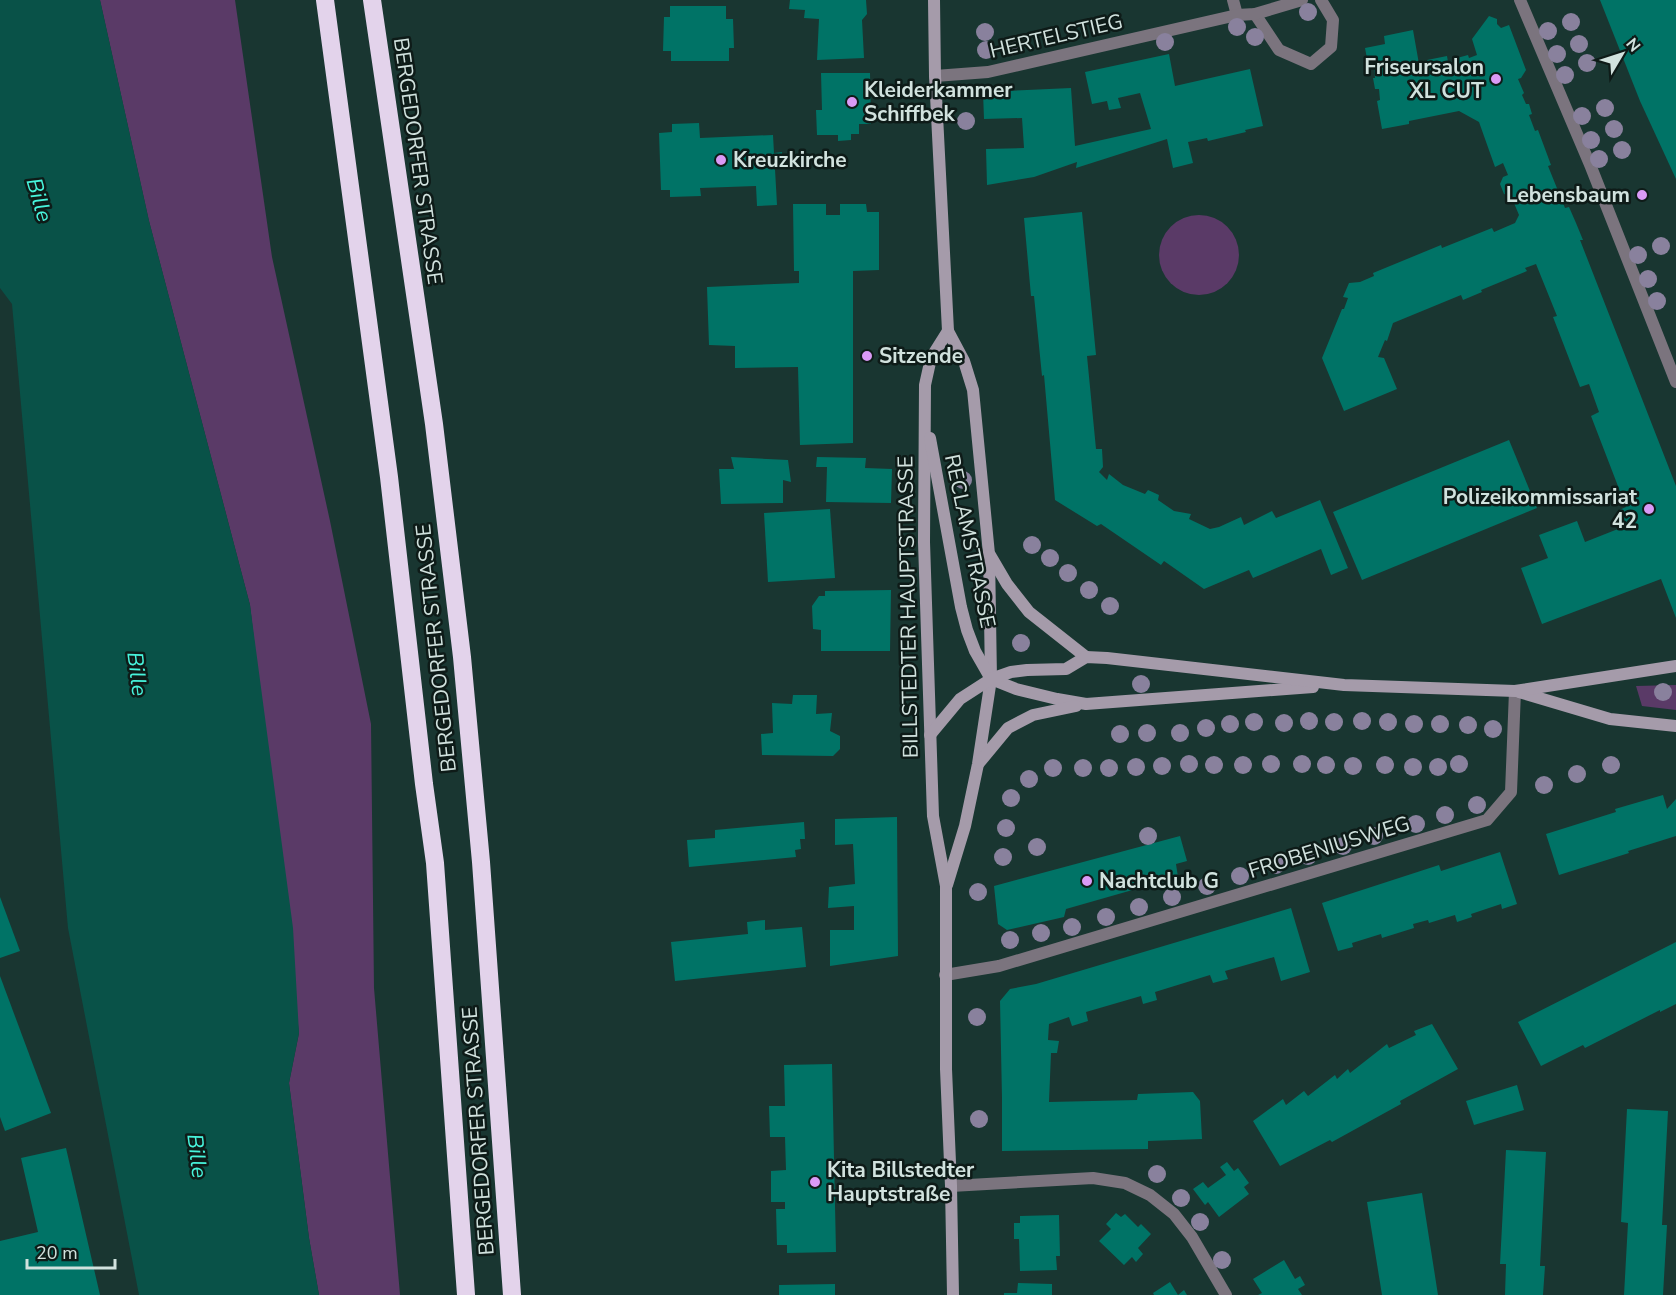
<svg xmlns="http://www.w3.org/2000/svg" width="1676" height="1295" viewBox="0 0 1676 1295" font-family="'Nunito Sans',sans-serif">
<rect width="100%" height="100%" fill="#193631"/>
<g fill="#5a3a67">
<polygon points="100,0 235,0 272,257 330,521 371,724 374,988 400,1295 319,1295 309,1238 289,1083 299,1033 250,605 149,221"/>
<circle cx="1199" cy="255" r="40"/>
<polygon points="1676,685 1676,710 1642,706 1636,686"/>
</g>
<polygon fill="#095248" points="0,0 100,0 149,221 250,605 293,928 299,1033 289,1083 309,1238 319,1295 139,1295 68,928 12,304 0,288"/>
<g fill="#007366">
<polygon points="790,0 866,0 867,14 862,20 864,58 817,60 819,19 804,18 805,10 789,9"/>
<polygon points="1600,0 1676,0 1676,179 1640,101"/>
<polygon points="670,6 726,6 726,19 733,19 734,48 729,48 729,61 671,61 671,51 663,51 664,17 670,17"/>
<polygon points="1489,16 1497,19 1497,24 1501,28 1509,25 1526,70 1521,78 1518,79 1524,93 1522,95 1526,104 1529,104 1532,114 1529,115 1535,131 1538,130 1551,165 1548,166 1565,208 1569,207 1576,223 1583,240 1580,240 1676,486 1676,618 1661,579 1542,624 1521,568 1548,558 1539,535 1577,521 1585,542 1623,527 1617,511 1626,507 1591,416 1599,412 1589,384 1580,387 1553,317 1557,316 1536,264 1525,268 1527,271 1481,290 1482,292 1463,300 1461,295 1393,323 1387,341 1385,340 1378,357 1384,358 1397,389 1344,411 1322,358 1342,309 1344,309 1348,298 1343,297 1349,283 1360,282 1374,276 1373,273 1441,245 1442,248 1492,228 1494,232 1515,223 1519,215 1511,196 1504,194 1500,184 1503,177 1508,175 1503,163 1495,167 1479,122 1459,111 1409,121 1409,124 1382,129 1377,101 1380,100 1379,89 1375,89 1373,78 1375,78 1374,68 1369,69 1365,48 1385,44 1384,36 1413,30 1419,64 1427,63 1427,60 1447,56 1448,62 1457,61 1457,58 1468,55 1469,58 1477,55 1472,39"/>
<polygon points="1169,54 1175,86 1250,69 1263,126 1245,130 1246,132 1208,141 1207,138 1188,142 1193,163 1173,168 1167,139 1076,168 1077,162 1034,177 987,185 986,149 1024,148 1022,118 984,119 983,92 1071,88 1075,146 1151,129 1140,93 1118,98 1121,108 1109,110 1107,101 1092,104 1085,72"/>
<polygon points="821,73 870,73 871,124 859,124 859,134 851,134 851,140 838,141 838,135 817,135 816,110 822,110"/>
<polygon points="699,123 700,138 773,135 774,153 782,152 783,168 775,169 777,205 757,206 756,186 700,188 701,196 670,197 670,190 661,190 659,133 672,132 672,124"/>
<polygon points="793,204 826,204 826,215 840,215 840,204 866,204 867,212 879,212 879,270 853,271 853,443 800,445 798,367 735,368 735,346 709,345 707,287 799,283 799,271 794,271"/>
<polygon points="1082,212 1096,355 1087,356 1096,449 1102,449 1103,467 1099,472 1107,480 1109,474 1123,485 1145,494 1148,490 1159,495 1158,500 1174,511 1191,514 1189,519 1210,529 1219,527 1241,517 1244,525 1272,511 1276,518 1320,500 1348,568 1331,575 1321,549 1253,578 1249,570 1204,589 1164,561 1161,565 1101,524 1097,526 1055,500 1044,375 1042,376 1034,296 1031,296 1024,218"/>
<polygon points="1509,440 1537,508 1362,580 1333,512"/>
<polygon points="731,457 788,460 791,482 783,480 783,503 721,504 719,469 734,469"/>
<polygon points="817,457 866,458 865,468 892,469 891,503 826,502 827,467 816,467"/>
<polygon points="830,509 835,578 768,582 764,513"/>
<polygon points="891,590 890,651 821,651 821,630 813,629 812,606 819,596 825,596 825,591"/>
<polygon points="793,695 817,695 816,714 832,713 830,731 840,736 840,749 833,756 762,755 761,734 773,733 772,703 792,704"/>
<polygon points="1663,795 1667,809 1676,799 1676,836 1628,851 1629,853 1559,875 1546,834 1616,812 1615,809"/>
<polygon points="897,817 898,956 830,966 830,930 854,930 854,906 828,908 829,887 855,884 853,844 835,845 835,819"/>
<polygon points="804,822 805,839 800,839 801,849 795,850 796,857 689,867 687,840 715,838 715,830"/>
<polygon points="1180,836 1187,861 1176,864 1178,877 1066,909 1064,917 1007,930 998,924 994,886"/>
<polygon points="1500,852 1517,904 1502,909 1501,904 1471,914 1472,917 1457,922 1455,915 1429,923 1428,920 1413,924 1414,928 1382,938 1381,934 1352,943 1353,947 1338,951 1322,903 1439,865 1441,871"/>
<polygon points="0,897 20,951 0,958"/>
<polygon points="1291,908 1310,972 1281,981 1274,957 1225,971 1228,979 1213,983 1210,975 1155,992 1157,1000 1143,1004 1141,996 1086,1012 1088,1021 1072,1026 1069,1017 1049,1024 1048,1040 1059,1041 1057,1053 1051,1053 1049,1102 1137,1100 1138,1094 1193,1092 1200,1101 1202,1139 1148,1141 1148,1149 1002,1151 1002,1098 1000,1001 1010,989 1036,984"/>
<polygon points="765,920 765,930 802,927 806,967 675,981 671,942 748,934 747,922"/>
<polygon points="1676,942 1676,1004 1660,1012 1660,1010 1585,1048 1583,1045 1541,1066 1518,1022"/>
<polygon points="0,976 51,1113 5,1131 0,1117"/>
<polygon points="1432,1024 1458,1069 1400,1101 1401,1104 1332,1142 1330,1140 1280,1166 1253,1121 1283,1099 1286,1105 1304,1091 1308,1096 1335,1075 1337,1079 1348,1069 1350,1073 1387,1044 1389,1048 1416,1035 1414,1031"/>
<polygon points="832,1064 836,1252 787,1253 787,1245 777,1245 776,1209 785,1209 785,1202 771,1202 771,1171 786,1170 785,1137 770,1137 769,1106 785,1106 784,1065"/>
<polygon points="1517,1085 1524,1110 1474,1125 1466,1101"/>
<polygon points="1627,1109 1668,1111 1662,1225 1667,1225 1663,1295 1624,1295 1628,1223 1621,1222"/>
<polygon points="66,1148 100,1295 0,1295 0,1241 38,1232 21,1158"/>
<polygon points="1506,1150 1546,1152 1540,1266 1545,1266 1543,1295 1505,1295 1506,1264 1500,1264"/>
<polygon points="1227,1162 1234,1171 1238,1168 1249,1183 1244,1187 1249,1194 1219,1217 1208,1202 1205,1205 1193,1189 1203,1182 1208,1188 1226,1175 1220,1167"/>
<polygon points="1422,1193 1438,1295 1382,1295 1367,1202"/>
<polygon points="1116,1213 1121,1217 1125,1214 1138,1227 1141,1224 1151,1234 1138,1248 1143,1254 1136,1262 1132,1257 1124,1265 1099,1241 1111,1229 1106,1224"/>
<polygon points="1059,1215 1060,1256 1056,1256 1057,1270 1020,1271 1019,1239 1014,1239 1014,1223 1020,1223 1020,1216"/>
<polygon points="1284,1260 1295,1279 1300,1276 1305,1285 1298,1289 1302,1295 1258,1295 1262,1293 1253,1279"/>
<polygon points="1170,1282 1178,1295 1184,1290 1187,1295 1154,1295 1153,1293"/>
<polygon points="1018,1283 1052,1284 1052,1295 1004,1295 1004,1293 1017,1293"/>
<polygon points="835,1284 835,1295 779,1295 779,1285"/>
</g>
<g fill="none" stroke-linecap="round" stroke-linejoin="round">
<g stroke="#7b747e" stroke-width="12">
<polyline points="1233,0 1237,15"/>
<polyline points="1520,0 1591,167 1676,382"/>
<polyline points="1255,14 1279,50 1311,64 1331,47 1333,20 1321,0"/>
<polyline points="935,76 988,72 1237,15 1255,14 1302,0"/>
<polyline points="945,975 999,966 1487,820 1511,792 1515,691"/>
<polyline points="951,1186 1093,1178 1125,1183 1150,1195 1174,1214 1192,1237 1226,1295"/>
</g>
<g stroke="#a59baa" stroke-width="12">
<polyline points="934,0 935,76 948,331 964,361 973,390 989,554 991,679 978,764 965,826 947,885"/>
<polyline points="948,331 931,358 925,385 924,542 933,816 946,886 946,1069 951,1186 953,1295"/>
<polyline points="930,438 961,607 967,630 975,651 991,679 1016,689 1057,699 1086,704 1313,687"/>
<polyline points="990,555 1007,584 1029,612 1086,657"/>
<polyline points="1519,692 1610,719 1676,726"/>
<polyline points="930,735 960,699 991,679 1011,672 1027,670 1066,669 1086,657 1107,658 1344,685 1515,691 1676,666"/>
<polyline points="979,763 1008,728 1033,715 1076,706"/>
</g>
<g stroke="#e3d3eb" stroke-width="18">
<polyline points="325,0 389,477 424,784 435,863 466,1295"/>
<polyline points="372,0 434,424 462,657 481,862 512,1295"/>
</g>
</g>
<g fill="#89819d">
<circle cx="1308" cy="12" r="9"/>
<circle cx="1571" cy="22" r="9"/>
<circle cx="1237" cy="27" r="9"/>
<circle cx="1548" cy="31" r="9"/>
<circle cx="985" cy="32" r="9"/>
<circle cx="1255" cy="37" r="9"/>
<circle cx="1165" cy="42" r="9"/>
<circle cx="1579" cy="44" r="9"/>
<circle cx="1010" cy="47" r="9"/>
<circle cx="986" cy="50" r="9"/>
<circle cx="1557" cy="54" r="9"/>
<circle cx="1587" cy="63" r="9"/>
<circle cx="1565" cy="75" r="9"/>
<circle cx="1605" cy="108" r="9"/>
<circle cx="1582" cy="116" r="9"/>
<circle cx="966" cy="121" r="9"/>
<circle cx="1614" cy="129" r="9"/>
<circle cx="1591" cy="140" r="9"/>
<circle cx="1622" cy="150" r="9"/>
<circle cx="1599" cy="159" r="9"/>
<circle cx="1661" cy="246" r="9"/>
<circle cx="1638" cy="255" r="9"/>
<circle cx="1648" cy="279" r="9"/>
<circle cx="1657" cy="301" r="9"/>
<circle cx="963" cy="480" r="9"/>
<circle cx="1032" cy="545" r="9"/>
<circle cx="1050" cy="558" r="9"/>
<circle cx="1068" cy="573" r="9"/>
<circle cx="1089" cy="590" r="9"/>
<circle cx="1110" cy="606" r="9"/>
<circle cx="1021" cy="643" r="9"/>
<circle cx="1141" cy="684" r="9"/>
<circle cx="1663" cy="692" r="9"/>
<circle cx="1309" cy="721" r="9"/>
<circle cx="1362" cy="721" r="9"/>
<circle cx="1254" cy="722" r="9"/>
<circle cx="1334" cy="722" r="9"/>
<circle cx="1388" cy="722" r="9"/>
<circle cx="1284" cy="723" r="9"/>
<circle cx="1230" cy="724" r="9"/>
<circle cx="1414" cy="724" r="9"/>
<circle cx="1440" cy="724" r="9"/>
<circle cx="1468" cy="725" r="9"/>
<circle cx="1206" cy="728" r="9"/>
<circle cx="1493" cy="729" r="9"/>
<circle cx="1147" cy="733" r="9"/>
<circle cx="1180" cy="733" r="9"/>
<circle cx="1120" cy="734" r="9"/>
<circle cx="1189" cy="764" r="9"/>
<circle cx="1271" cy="764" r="9"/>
<circle cx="1302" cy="764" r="9"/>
<circle cx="1459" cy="764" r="9"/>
<circle cx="1214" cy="765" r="9"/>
<circle cx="1243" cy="765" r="9"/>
<circle cx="1326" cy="765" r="9"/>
<circle cx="1385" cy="765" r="9"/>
<circle cx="1611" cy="765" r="9"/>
<circle cx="1162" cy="766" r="9"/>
<circle cx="1353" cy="766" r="9"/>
<circle cx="1136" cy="767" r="9"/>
<circle cx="1413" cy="767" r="9"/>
<circle cx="1438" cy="767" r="9"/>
<circle cx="1053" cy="768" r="9"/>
<circle cx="1083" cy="768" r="9"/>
<circle cx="1109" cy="768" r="9"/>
<circle cx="1577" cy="774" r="9"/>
<circle cx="1029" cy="779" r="9"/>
<circle cx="1544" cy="785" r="9"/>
<circle cx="1011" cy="798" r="9"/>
<circle cx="1477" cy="805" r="9"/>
<circle cx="1445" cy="815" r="9"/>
<circle cx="1416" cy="824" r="9"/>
<circle cx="1006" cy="828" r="9"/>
<circle cx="1148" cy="836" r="9"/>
<circle cx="1374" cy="836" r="9"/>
<circle cx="1343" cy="846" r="9"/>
<circle cx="1037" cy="847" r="9"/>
<circle cx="1308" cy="856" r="9"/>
<circle cx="1003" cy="857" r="9"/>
<circle cx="1276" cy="865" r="9"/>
<circle cx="1240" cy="876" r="9"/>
<circle cx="1207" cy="886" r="9"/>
<circle cx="978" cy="892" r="9"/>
<circle cx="1172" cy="897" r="9"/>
<circle cx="1139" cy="907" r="9"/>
<circle cx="1106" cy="917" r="9"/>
<circle cx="1072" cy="927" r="9"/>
<circle cx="1041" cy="933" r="9"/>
<circle cx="1010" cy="940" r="9"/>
<circle cx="977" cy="1017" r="9"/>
<circle cx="979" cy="1119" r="9"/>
<circle cx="1157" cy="1174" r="9"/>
<circle cx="1181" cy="1198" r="9"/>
<circle cx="1200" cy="1222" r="9"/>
<circle cx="1222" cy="1260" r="9"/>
</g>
<g fill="#da9af6" stroke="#0e1b18" stroke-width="2">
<circle cx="1496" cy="79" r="6"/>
<circle cx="852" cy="102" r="6"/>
<circle cx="721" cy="160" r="6"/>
<circle cx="1642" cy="195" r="6"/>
<circle cx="867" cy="356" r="6"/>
<circle cx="1649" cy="509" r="6"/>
<circle cx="1087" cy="881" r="6"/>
<circle cx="815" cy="1182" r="6"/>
</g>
<g text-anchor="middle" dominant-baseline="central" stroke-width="5" stroke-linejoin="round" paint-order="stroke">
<g font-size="21" fill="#d1e2de" stroke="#0e1b18">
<text transform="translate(1056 36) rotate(-13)">HERTELSTIEG</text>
<text transform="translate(418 161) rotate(82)">BERGEDORFER STRASSE</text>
<text transform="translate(970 541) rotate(78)">RECLAMSTRASSE</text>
<text transform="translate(908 607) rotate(-91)">BILLSTEDTER HAUPTSTRASSE</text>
<text transform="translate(436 648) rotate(-96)">BERGEDORFER STRASSE</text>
<text transform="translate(1329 847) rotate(-17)">FROBENIUSWEG</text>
<text transform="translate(478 1131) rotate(-94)">BERGEDORFER STRASSE</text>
</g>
<g font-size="21" font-weight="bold" fill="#d1e2de" stroke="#0e1b18" text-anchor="start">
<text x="1484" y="67" text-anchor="end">Friseursalon<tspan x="1484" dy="24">XL CUT</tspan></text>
<text x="864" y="90">Kleiderkammer<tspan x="864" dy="24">Schiffbek</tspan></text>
<text x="733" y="160">Kreuzkirche</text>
<text x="1630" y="195" text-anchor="end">Lebensbaum</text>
<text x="879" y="356">Sitzende</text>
<text x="1637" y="497" text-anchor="end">Polizeikommissariat<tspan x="1637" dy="24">42</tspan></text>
<text x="1099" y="881">Nachtclub G</text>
<text x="827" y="1170">Kita Billstedter<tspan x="827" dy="24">Hauptstraße</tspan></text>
</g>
<g font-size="22" font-style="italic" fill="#47f4dc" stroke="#0e1b18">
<text transform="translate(39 200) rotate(74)">Bille</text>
<text transform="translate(137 674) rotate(83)">Bille</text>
<text transform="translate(197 1156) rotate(83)">Bille</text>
</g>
</g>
<g transform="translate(1622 54) rotate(51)" stroke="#0e1b18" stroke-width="4.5" paint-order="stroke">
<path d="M0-4.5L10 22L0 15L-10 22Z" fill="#d1e2de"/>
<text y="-9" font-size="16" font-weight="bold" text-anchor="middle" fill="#d1e2de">N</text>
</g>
<path d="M27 1259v9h88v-9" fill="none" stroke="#d1e2de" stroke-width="3"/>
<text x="36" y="1259" font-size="18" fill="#d1e2de" stroke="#0e1b18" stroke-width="4.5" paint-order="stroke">20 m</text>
</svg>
